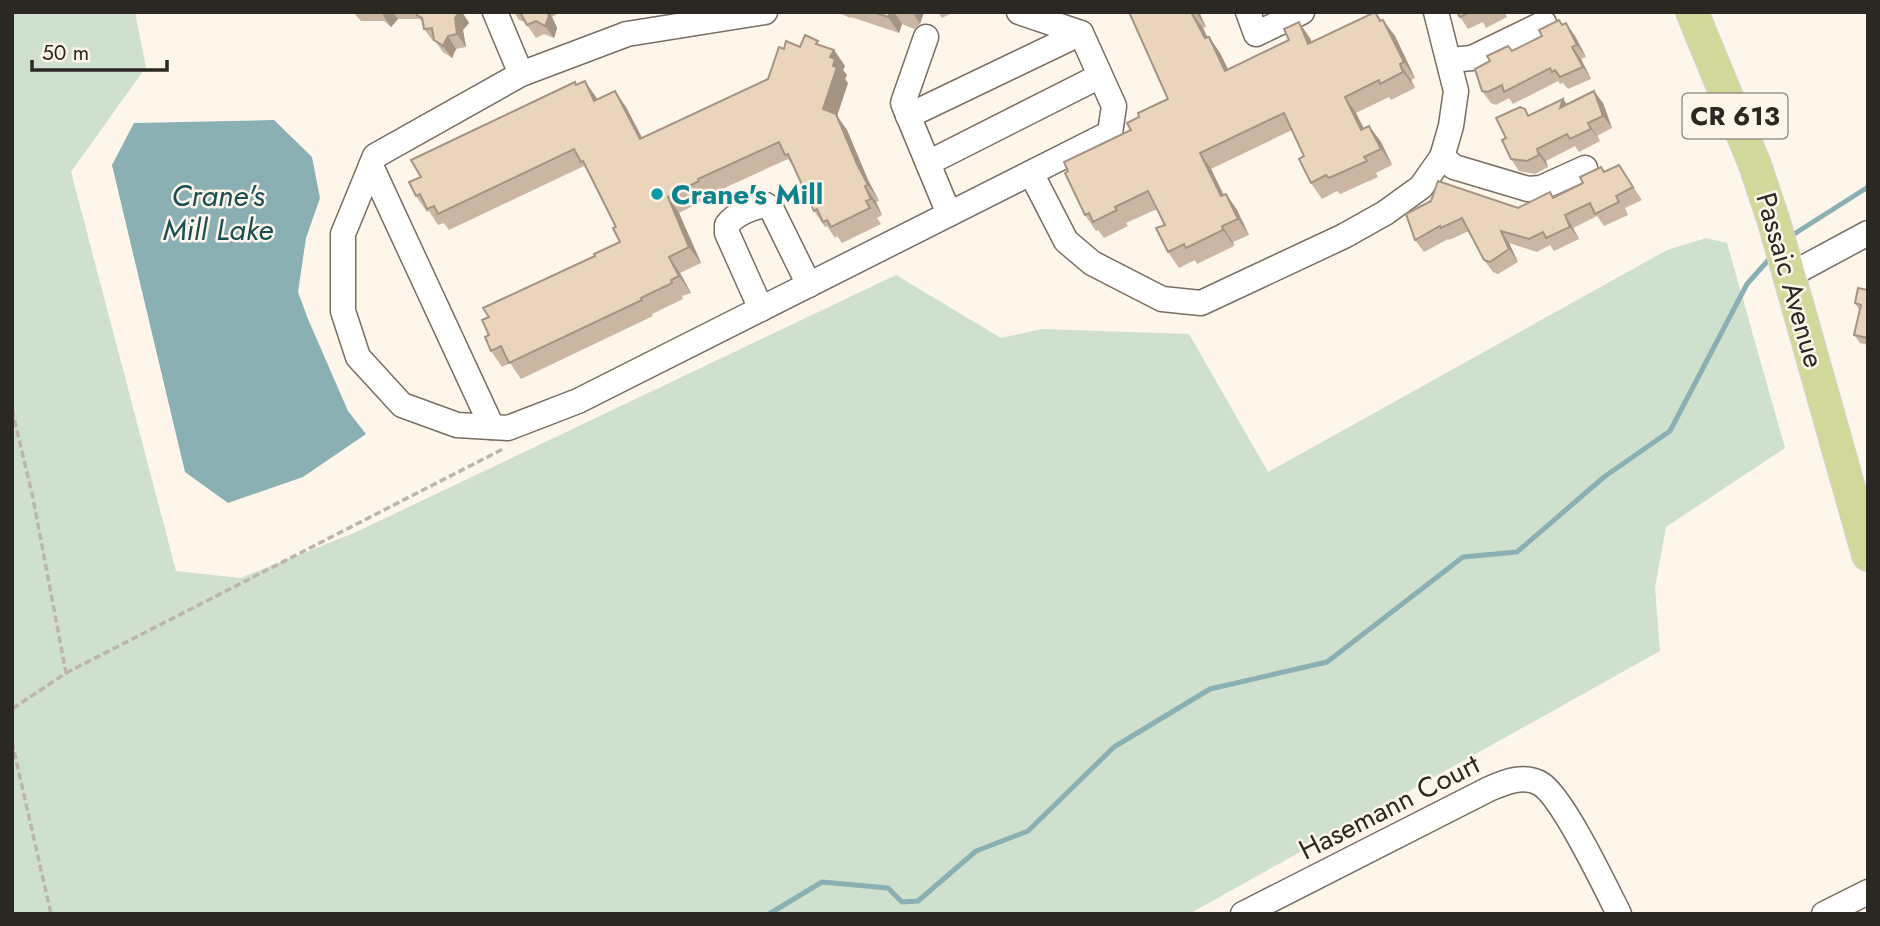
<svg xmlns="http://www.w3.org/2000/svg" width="1880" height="926" viewBox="0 0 1880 926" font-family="Jost,sans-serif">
<rect width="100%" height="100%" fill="#fef5eb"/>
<polygon fill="#d0e0ce" points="12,12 135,12 146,67 71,172 176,571 240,578 354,533 896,275 1001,338 1042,329 1189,334 1268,472 1667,250 1706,238 1727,243 1785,448 1666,527 1655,588 1660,651 1189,914 12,914"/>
<polygon fill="#8ab0b3" points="274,120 312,157 320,198 306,238 298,292 308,319 348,411 366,434 303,477 228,503 185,472 112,165 134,123"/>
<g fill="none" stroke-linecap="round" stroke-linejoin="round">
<g stroke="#8ab0b3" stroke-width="5">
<polyline points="1791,236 1868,187"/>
<polyline points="769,914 822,882 888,888 902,902 918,901 976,851 1028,831 1114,747 1210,689 1327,662 1463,557 1517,552 1604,477 1670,431 1747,284 1772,256"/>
</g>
<g stroke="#786e64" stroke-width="27">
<g id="minor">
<polyline points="495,12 521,74"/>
<polyline points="765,12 627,34 521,74 375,156 343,234 343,311 358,357 402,405 457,425 508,428 578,401 1110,133 1114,106 1081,33 1019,12"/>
<polyline points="1248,12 1256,34 1302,12"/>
<polyline points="926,37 903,103 949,214"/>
<polyline points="1449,60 1472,58 1544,23"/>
<polyline points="908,116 1081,33"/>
<polyline points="1442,157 1454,167 1528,189 1541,188 1585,168"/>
<polyline points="928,163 1100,76"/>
<polyline points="371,166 492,427"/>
<polyline points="1031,173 1066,241 1092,263 1162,299 1201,303 1344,236 1385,213 1421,187 1442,157 1451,126 1456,91 1436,12"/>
<polyline points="1790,275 1868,233"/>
<path d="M761 309 727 233V225C735 214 752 207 766 205L772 210 809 285"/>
<path d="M1243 914 1489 789C1505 782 1524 774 1541 784 1563 798 1605 886 1619 914"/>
<polyline points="1824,914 1868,892"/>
</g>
</g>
<g stroke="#d5d4d3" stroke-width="34">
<polyline id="major" points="1692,12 1755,165 1774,222 1868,555"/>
</g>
<g stroke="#bcb5ac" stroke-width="3.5" stroke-dasharray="7 3.5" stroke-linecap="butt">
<polyline points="12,410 33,498 66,673 12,709"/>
<polyline points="66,673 503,449"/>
<polyline points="12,742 51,914"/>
</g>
<use href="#minor" stroke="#fff" stroke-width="24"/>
<use href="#major" stroke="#d2d79a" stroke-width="32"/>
</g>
<g fill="#cab6a2">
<polygon points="353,12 462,12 469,23 463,30 466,47 456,49 452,58 443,52 435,41 433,41 424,29 424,25 420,19 398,19 391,27 384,21 361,21"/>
<polygon points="514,12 559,12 559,13 552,17 557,28 554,38 544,34 536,38 525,22 519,20"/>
<polygon points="837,12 924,12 920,24 914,29 902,24 899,33 851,17 850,18"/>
<polygon points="938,12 954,12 942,18"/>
<polygon points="1129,12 1199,12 1206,27 1203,28 1207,37 1209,37 1220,53 1228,70 1310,38 1312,42 1375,12 1395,36 1415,78 1411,80 1415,88 1391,100 1389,97 1356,113 1364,128 1369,126 1381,142 1392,165 1376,173 1378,177 1340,194 1337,191 1322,199 1311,183 1304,156 1292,130 1211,169 1224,195 1226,194 1237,210 1249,235 1233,242 1234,246 1197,264 1195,260 1179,268 1168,252 1165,225 1157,209 1126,223 1128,226 1104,238 1098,230 1096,231 1085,215 1068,171 1131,130 1139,117 1168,99"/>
<polygon points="1457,12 1505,12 1507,17 1486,28 1483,22 1468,29"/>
<polygon points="1559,20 1563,25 1575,36 1586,57 1581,59 1591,79 1568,89 1563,83 1560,84 1558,81 1513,104 1509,98 1496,105 1491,103 1482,91 1490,61 1508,46 1512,51 1542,36"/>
<polygon points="822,46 834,50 845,66 843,70 847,75 845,79 848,83 837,116 847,130 868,180 879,201 876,202 882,215 877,218 881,224 842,243 837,236 835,238 827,226 825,227 814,211 795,169 788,159 709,195 710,197 679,213 701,263 680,273 691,293 682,296 683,299 652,314 653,316 521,379 510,363 502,367 491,351 489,317 620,242 616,227 590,175 584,166 449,230 444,223 438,225 429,211 427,212 416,196 421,177 577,85 596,97 597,100 626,107 642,138 768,79 784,49 800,47"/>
<polygon points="1563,99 1567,105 1603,103 1612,128 1597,136 1600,141 1579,152 1575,146 1546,161 1548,167 1535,174 1519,171 1511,159 1506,138 1529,116"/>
<polygon points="1619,165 1642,200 1625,208 1628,215 1604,226 1597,216 1573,228 1579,239 1554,251 1550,245 1537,252 1509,243 1518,262 1498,274 1493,272 1484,260 1469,231 1449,240 1448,239 1424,252 1415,240 1406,214 1518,208 1550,192 1554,198"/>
<polygon points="1868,290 1868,345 1860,343 1854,335 1860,311 1855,303"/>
</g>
<g fill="#a49484">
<polygon points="385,12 393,12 398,19 391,27 383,15"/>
<polygon points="459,12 462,12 469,23 463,30 466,47 457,34 455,18"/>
<polygon points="547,12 549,12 552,17 557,28 554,38 545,26"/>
<polygon points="890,12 894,12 902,24 899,33 888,17"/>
<polygon points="912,12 924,12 920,24"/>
<polygon points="1191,12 1203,28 1216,54 1205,38"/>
<polygon points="1196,12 1199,12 1206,27"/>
<polygon points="1383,20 1395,36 1415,78 1404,62"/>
<polygon points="1299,22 1310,38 1319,60 1308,44"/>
<polygon points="1566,23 1575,36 1586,57 1577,45"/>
<polygon points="448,36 456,49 452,58 443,46"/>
<polygon points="1209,37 1220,53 1237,87 1225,71"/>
<polygon points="1572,47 1581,59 1591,79 1583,67"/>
<polygon points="834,50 845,66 843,70 847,75 845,79 848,83 837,116 847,130 868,180 879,201 868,185 823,109 833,66 830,57"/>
<polygon points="1400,64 1411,80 1415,88 1403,72"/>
<polygon points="585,81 596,97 605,117 594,101"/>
<polygon points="615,91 626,107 651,155 640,139"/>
<polygon points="1594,91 1603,103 1612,128 1603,116"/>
<polygon points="1345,97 1356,113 1372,146 1361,130"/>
<polygon points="1563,99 1572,111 1560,108"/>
<polygon points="1588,123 1597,136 1600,141 1591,129"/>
<polygon points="1369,126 1381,142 1392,165 1381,149"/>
<polygon points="1537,149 1546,161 1548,167 1539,155"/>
<polygon points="1200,153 1211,169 1232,213 1221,196"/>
<polygon points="865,186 876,202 882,215 871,199"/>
<polygon points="1226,194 1237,210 1249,235 1238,219"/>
<polygon points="668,197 679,213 701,263 689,247"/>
<polygon points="1565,215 1573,228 1579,239 1570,227"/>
<polygon points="1222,226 1233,242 1234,246 1223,230"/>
<polygon points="1501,231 1509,243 1518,262 1509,249"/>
<polygon points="669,257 680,273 691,293 679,276"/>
</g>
<g fill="#ebd4bc" stroke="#a49484" stroke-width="2">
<polygon points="417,12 459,12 455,18 457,34 448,36 443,46 434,40 432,28 424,29 422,18 417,15"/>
<polygon points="520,12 547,12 549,16 545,26 536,21 527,25"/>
<polygon points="873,12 890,12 888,17"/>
<polygon points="1129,12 1191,12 1205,38 1209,37 1225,71 1289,40 1284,29 1299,22 1308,44 1375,12 1380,21 1383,20 1404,62 1400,64 1403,72 1380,84 1379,80 1345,97 1361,130 1369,126 1381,149 1364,157 1367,161 1329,178 1326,175 1311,183 1299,159 1304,156 1284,113 1200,153 1221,196 1226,194 1238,219 1222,226 1223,230 1186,248 1184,244 1168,252 1156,228 1165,225 1148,191 1115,207 1117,210 1093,222 1089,213 1085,215 1065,173 1068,171 1064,162 1131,130 1127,123 1139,117 1138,113 1168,99"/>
<polygon points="1457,12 1470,12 1460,17"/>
<polygon points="1559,20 1562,25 1566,23 1577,45 1572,47 1583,67 1560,77 1555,70 1552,72 1550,68 1504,92 1502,85 1488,92 1482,91 1475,69 1490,61 1487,56 1508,46 1512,51 1542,36 1539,30"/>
<polygon points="805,35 818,41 816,44 834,50 830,57 835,59 833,66 837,67 823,109 836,114 857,164 868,185 865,186 871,199 866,201 870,208 831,227 827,220 823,222 817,209 814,211 788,154 785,155 779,142 698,179 699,181 668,197 689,247 669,257 679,276 671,280 672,283 641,298 642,300 509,363 501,346 491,351 485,337 489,335 482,320 489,317 483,308 595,256 594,254 620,242 613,228 616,227 583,161 581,162 574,149 438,214 434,206 427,209 420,194 416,196 409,182 421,177 411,160 575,82 576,85 585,81 594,101 615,91 640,139 768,79 779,47 784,49 786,41 800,47"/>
<polygon points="1594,91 1603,116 1588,123 1591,129 1570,139 1567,134 1537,149 1539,155 1527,161 1511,159 1502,140 1506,138 1496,118 1520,107 1525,109 1528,116 1563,99 1560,108"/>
<polygon points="1619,165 1633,187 1616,196 1619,202 1595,214 1590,203 1565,215 1570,227 1546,238 1543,232 1529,239 1501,231 1509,249 1490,262 1484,260 1462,218 1441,228 1440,226 1415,240 1406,214 1431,201 1438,181 1518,208 1550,192 1553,198 1583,183 1580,177 1601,167 1604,172"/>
<polygon points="1858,288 1868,290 1868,338 1854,335 1861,305 1855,303"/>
</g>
<circle fill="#0f9aa8" stroke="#fef5eb" stroke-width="2.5" cx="657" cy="194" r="7"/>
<g text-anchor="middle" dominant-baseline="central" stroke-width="5" stroke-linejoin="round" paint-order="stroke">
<rect fill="#fef5eb" stroke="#6a655e" stroke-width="2" x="1682.5" y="93.5" width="105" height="45" rx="5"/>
<g font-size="26" font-weight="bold" fill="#2b2722">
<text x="1735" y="116">CR 613</text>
</g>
<g font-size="28" font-weight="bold" fill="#0d838f" stroke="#fef5eb" text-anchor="start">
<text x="671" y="194">Crane's Mill</text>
</g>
<g font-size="28" fill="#2b2722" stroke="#fef5eb">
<text transform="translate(1790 280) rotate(74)">Passaic Avenue</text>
<text transform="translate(1389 807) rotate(-27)">Hasemann Court</text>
</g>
<g font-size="30" font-style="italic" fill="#174f53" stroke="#fef5eb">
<text x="218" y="195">Crane's<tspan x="218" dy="34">Mill Lake</tspan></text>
</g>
</g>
<rect width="1880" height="926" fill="none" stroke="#2b2722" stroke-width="28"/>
<path d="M32 60v10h135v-10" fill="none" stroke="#2b2722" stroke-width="3.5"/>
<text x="42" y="60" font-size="21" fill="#2b2722" stroke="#fef5eb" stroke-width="5" paint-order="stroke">50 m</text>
</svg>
